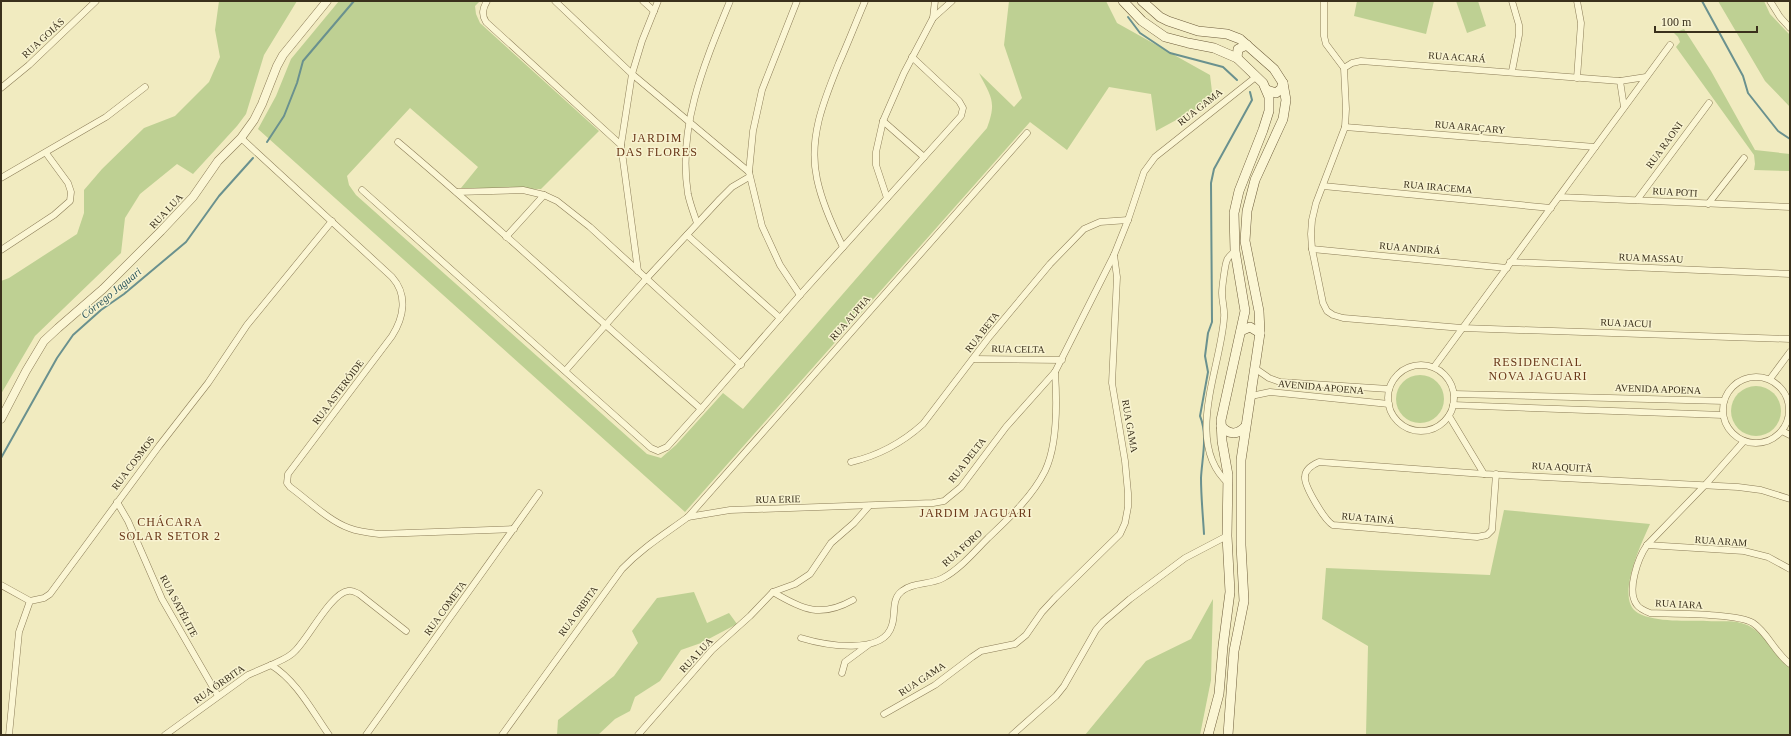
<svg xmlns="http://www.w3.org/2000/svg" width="1791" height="736" viewBox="0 0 1791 736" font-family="'Times New Roman',serif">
<rect width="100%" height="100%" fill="#f1ebc0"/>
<g fill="#bed093">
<polygon points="219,1 297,1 264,55 246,114 237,126 193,174 177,164 140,194 125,218 121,253 35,336 1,394 1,281 9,278 77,234 84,213 84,190 102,169 144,128 175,116 209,82 220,57 215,30"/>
<path d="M339 1H480L475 6 476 14 480 23 599 131 541 189 461 188 478 167 410 108 347 176 349 185 356 195 647 454 661 458 676 445 723 393 743 409 987 128C997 101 991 97 979 73L1014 107 1022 98 1004 45 1009 1H1106L1117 23 1210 75 1213 100 1156 131 1151 94 1109 87 1067 150 1030 122 685 512 258 129 276 96 291 59Z"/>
<polygon points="1357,1 1434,1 1426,34 1354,16"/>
<polygon points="1456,1 1478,1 1486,26 1467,33"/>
<polygon points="1718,1 1764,1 1770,14 1790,35 1790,107 1765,81"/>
<polygon points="1684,29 1711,71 1755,150 1790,154 1790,171 1754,170 1755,164 1754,155 1676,47 1680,42 1678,37 1674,33"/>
<circle cx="1420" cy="399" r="24"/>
<circle cx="1756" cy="411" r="25"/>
<path d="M1504 510 1650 524C1642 542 1614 600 1638 613 1656 623 1688 620 1707 621 1718 622 1731 620 1741 623 1763 628 1772 654 1790 666V735H1366L1368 646 1322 619 1326 568 1490 575Z"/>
<polygon points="694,592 707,623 729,613 737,624 701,643 681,650 660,681 635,697 630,711 615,719 598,735 557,735 558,720 614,676 638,643 632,631 657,598"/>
<polygon points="1213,599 1211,680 1200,735 1085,735 1146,661 1191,639"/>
</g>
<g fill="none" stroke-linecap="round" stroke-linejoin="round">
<g stroke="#6a918e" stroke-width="2">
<polyline points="1702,1 1743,76 1748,93 1778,131 1790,139"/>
<polyline points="1128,17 1140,33 1170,53 1223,67 1237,80"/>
<polyline points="267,142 284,116 297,83 303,61 354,1"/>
<polyline points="1,458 57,358 73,335 101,310 124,294 186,242 219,196 253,158"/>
<path d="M1204 534C1203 516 1201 497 1201 478 1202 458 1208 435 1200 416L1208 372 1205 356 1208 333 1212 322 1211 183 1214 169 1252 100 1250 92"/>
</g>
<g stroke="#8b7c57" stroke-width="7">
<g id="minor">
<path d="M487 1C483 8 481 14 486 22L621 145"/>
<polyline points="555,1 632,74 749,172"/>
<polyline points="643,1 654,11"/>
<polyline points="797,1 762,90 753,131 749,172 762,226 780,265 800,295"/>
<polyline points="1324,1 1324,36 1326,44 1344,68"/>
<polyline points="1512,1 1519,25 1519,35 1512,71"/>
<polyline points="1577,1 1581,23 1577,78"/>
<polyline points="1770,1 1780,17 1790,28"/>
<polyline points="933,18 935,1"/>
<polyline points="1646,77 1620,81 1361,61 1352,63 1344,68 1346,109 1345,127 1316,203 1312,220 1311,234 1312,249 1323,303 1327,311 1333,315 1343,318 1462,328 1790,339"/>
<polyline points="1620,81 1624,107"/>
<polyline points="1,88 29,65 96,1"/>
<polyline points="883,121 924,157"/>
<polyline points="1345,127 1595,147"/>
<path d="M241 138 392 277C408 295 404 317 392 336L288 474 287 483 290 487C308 500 329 521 349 528 359 532 370 533 380 534L514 529"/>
<path d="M398 142C501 229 599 321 701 409"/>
<polyline points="1,178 106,117 145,87"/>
<polyline points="1323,186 1551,208"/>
<polyline points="362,190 651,448 658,451 667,447 701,409 800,295 961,116 963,108 959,101 912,57"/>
<polyline points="457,192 523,190 544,195 557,201 590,227 741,365"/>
<polyline points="1559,197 1790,207"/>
<polyline points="887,198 876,165 876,152 883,121 904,73 933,18 952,1"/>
<polyline points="1637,200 1709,103"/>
<polyline points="1708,204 1744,158"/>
<path d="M697 223C694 214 690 204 688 194 677 126 705 62 730 1"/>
<polyline points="687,235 780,318"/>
<polyline points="506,237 544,195"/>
<path d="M843 247C832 225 822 203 817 179 808 138 824 100 839 63 848 43 856 22 865 1"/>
<polyline points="1312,249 1507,268"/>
<polyline points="1,250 54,215 70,201 71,192 68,183 46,153"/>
<polyline points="1510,262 1790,274"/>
<polyline points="638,271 621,145 632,74 642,41 658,1"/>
<polyline points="973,359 1062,360"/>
<circle cx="1421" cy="398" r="33"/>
<polyline points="1434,367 1670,45"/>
<polyline points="1256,369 1269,378 1280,382 1389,389"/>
<polyline points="566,370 646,279 720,199 732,187 749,177"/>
<circle cx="1756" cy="410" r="33"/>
<polyline points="1770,379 1790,352"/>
<polyline points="1454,394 1724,401"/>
<polyline points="1251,396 1270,392 1389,404"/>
<polyline points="1453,405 1723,415"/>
<polyline points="1449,416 1484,474 1738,487 1761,490 1790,499"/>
<polyline points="1782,431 1790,435"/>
<path d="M1744 441 1706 484 1647 545C1638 558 1626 591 1637 605 1640 609 1645 611 1650 613 1671 614 1738 613 1753 623 1768 633 1775 653 1790 664"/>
<path d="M851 462C877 456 903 442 923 424L990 336 1050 264 1084 229 1100 222 1128 220"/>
<path d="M1484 474 1319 462C1312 465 1305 469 1305 477 1304 486 1325 521 1333 525L1477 537 1487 535 1492 530 1496 474"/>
<path d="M1229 484C1183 444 1221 367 1224 318 1225 309 1222 302 1222 293 1222 288 1225 264 1227 260 1228 257 1232 254 1235 251"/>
<polyline points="117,502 128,521 162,599 218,696"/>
<polyline points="688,517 730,510 933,503 944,501 961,487 1006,427 1055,372 1114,255"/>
<polyline points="1647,545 1744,551 1768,557 1790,569"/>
<polyline points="1,585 30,601"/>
<path d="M773 592C803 610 821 618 853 600"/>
<path d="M801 638C824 645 884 656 892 625 896 613 891 599 902 591 913 582 930 585 943 578 960 569 974 552 988 538 1009 518 1032 497 1045 471 1058 444 1057 402 1055 372"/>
<path d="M271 665C279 661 289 658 295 651 308 639 331 593 348 591 352 590 355 592 359 594L406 631"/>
<polyline points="842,673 845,662 868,645"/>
<polyline points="884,714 935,685 972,657 981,651 1015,644 1026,635 1042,612 1055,598 1120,534 1125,523 1128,507 1128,493 1125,461 1112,383 1117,277 1114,255 1128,220 1144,172 1155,157 1257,76"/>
<polyline points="9,735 19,632 30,601 44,598 50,594 159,446 208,383 247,325 332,221"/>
<path d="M165 735 248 675 271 665C297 681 312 711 329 735"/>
<polyline points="366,735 539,493"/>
<path d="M502 735 622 569C642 548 665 534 688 517L1027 133"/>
<polyline points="638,735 712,650 750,616 773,592 795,584 810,574 831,543 854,523 869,506"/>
<polyline points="1012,735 1056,696 1064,686 1096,630 1103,622 1130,599 1185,558 1227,536"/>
</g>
</g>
<g stroke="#8b7c57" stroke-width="9">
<polyline id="tertiary" points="1,419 26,371 44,341 58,328 103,289 161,231 193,197 218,161 241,138 254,120 262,104 277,66 283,55 327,1"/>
</g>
<g stroke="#6d5c3a" stroke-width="10">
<g id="secondary">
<polyline points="1123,1 1142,21 1165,37 1188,43 1214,48 1237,58 1263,83 1269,97 1269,111 1263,130 1239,191 1234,213 1235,251 1245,311 1221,420 1222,441 1228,475 1227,536 1230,592 1223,646 1219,694 1208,735"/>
<polyline points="1142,1 1160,17 1168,21 1198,31 1227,34 1240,39 1274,69 1283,83 1286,100 1283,119 1255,180 1247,211 1245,241 1259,311 1260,333 1241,460 1241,545 1244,601 1234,651 1228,735"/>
<polyline points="1237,58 1238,49 1247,45"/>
<polyline points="1267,90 1276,93 1281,89 1283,83"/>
<polyline points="1241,331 1250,327 1260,333"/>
<path d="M1221 426C1229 435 1237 435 1245 427"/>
</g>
</g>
<use href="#minor" stroke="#fbf6d4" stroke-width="6"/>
<use href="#tertiary" stroke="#fbf6d4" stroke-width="8"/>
<use href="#secondary" stroke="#fbf6d4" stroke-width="9"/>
</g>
<g text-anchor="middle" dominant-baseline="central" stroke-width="3" stroke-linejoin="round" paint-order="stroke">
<g font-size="10" fill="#3a301c" stroke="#f8f3d0">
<text transform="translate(43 38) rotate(-43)">RUA GOIÁS</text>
<text transform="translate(1457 57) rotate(4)">RUA ACARÁ</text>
<text transform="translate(1200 107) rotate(-38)">RUA GAMA</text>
<text transform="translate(1470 127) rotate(5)">RUA ARAÇARY</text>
<text transform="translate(1664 145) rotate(-54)">RUA RAONI</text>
<text transform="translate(1438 187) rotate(5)">RUA IRACEMA</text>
<text transform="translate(1675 192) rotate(3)">RUA POTI</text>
<text transform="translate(166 211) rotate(-47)">RUA LUA</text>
<text transform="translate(1410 248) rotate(5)">RUA ANDIRÁ</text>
<text transform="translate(1651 258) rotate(2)">RUA MASSAU</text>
<text transform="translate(850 318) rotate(-49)">RUA ALPHA</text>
<text transform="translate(1626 323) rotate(2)">RUA JACUI</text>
<text transform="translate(982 332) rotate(-52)">RUA BETA</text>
<text transform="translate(1018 349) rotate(1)">RUA CELTA</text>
<text transform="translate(1321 387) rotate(5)">AVENIDA APOENA</text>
<text transform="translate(1658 389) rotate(2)">AVENIDA APOENA</text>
<text transform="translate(338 392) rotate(-53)">RUA ASTERÓIDE</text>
<text transform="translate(1130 426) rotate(80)">RUA GAMA</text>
<text transform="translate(967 460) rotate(-52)">RUA DELTA</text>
<text transform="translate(133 463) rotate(-53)">RUA COSMOS</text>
<text transform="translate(1562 467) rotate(3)">RUA AQUITÃ</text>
<text transform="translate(778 499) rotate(-1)">RUA ERIE</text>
<text transform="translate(1368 518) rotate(5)">RUA TAINÁ</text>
<text transform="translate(1721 541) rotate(4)">RUA ARAM</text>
<text transform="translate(962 548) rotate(-42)">RUA FORO</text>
<text transform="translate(1679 604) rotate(3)">RUA IARA</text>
<text transform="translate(179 606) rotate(62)">RUA SATÉLITE</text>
<text transform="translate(445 608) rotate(-54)">RUA COMETA</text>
<text transform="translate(578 611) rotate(-54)">RUA ORBITA</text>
<text transform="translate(696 655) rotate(-47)">RUA LUA</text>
<text transform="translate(922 679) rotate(-33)">RUA GAMA</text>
<text transform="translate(219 684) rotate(-35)">RUA ÓRBITA</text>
</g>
<g font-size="11" font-style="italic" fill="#2a555b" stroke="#f8f3d0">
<text transform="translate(111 293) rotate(-39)">Córrego Jaguari</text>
</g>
<g font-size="12" letter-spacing="1" fill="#693719" stroke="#f8f3d0">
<text x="657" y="138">JARDIM<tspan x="657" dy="14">DAS FLORES</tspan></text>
<text x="1538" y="362">RESIDENCIAL<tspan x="1538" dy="14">NOVA JAGUARI</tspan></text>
<text x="976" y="513">JARDIM JAGUARI</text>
<text x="170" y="522">CHÁCARA<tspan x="170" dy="14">SOLAR SETOR 2</tspan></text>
</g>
</g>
<rect width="1791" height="736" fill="none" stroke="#3a301c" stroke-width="4"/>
<path d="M1655 26v6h102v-6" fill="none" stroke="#3a301c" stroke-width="2"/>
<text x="1661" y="26" font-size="12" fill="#3a301c" stroke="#f8f3d0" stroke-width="3" paint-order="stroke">100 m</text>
</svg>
